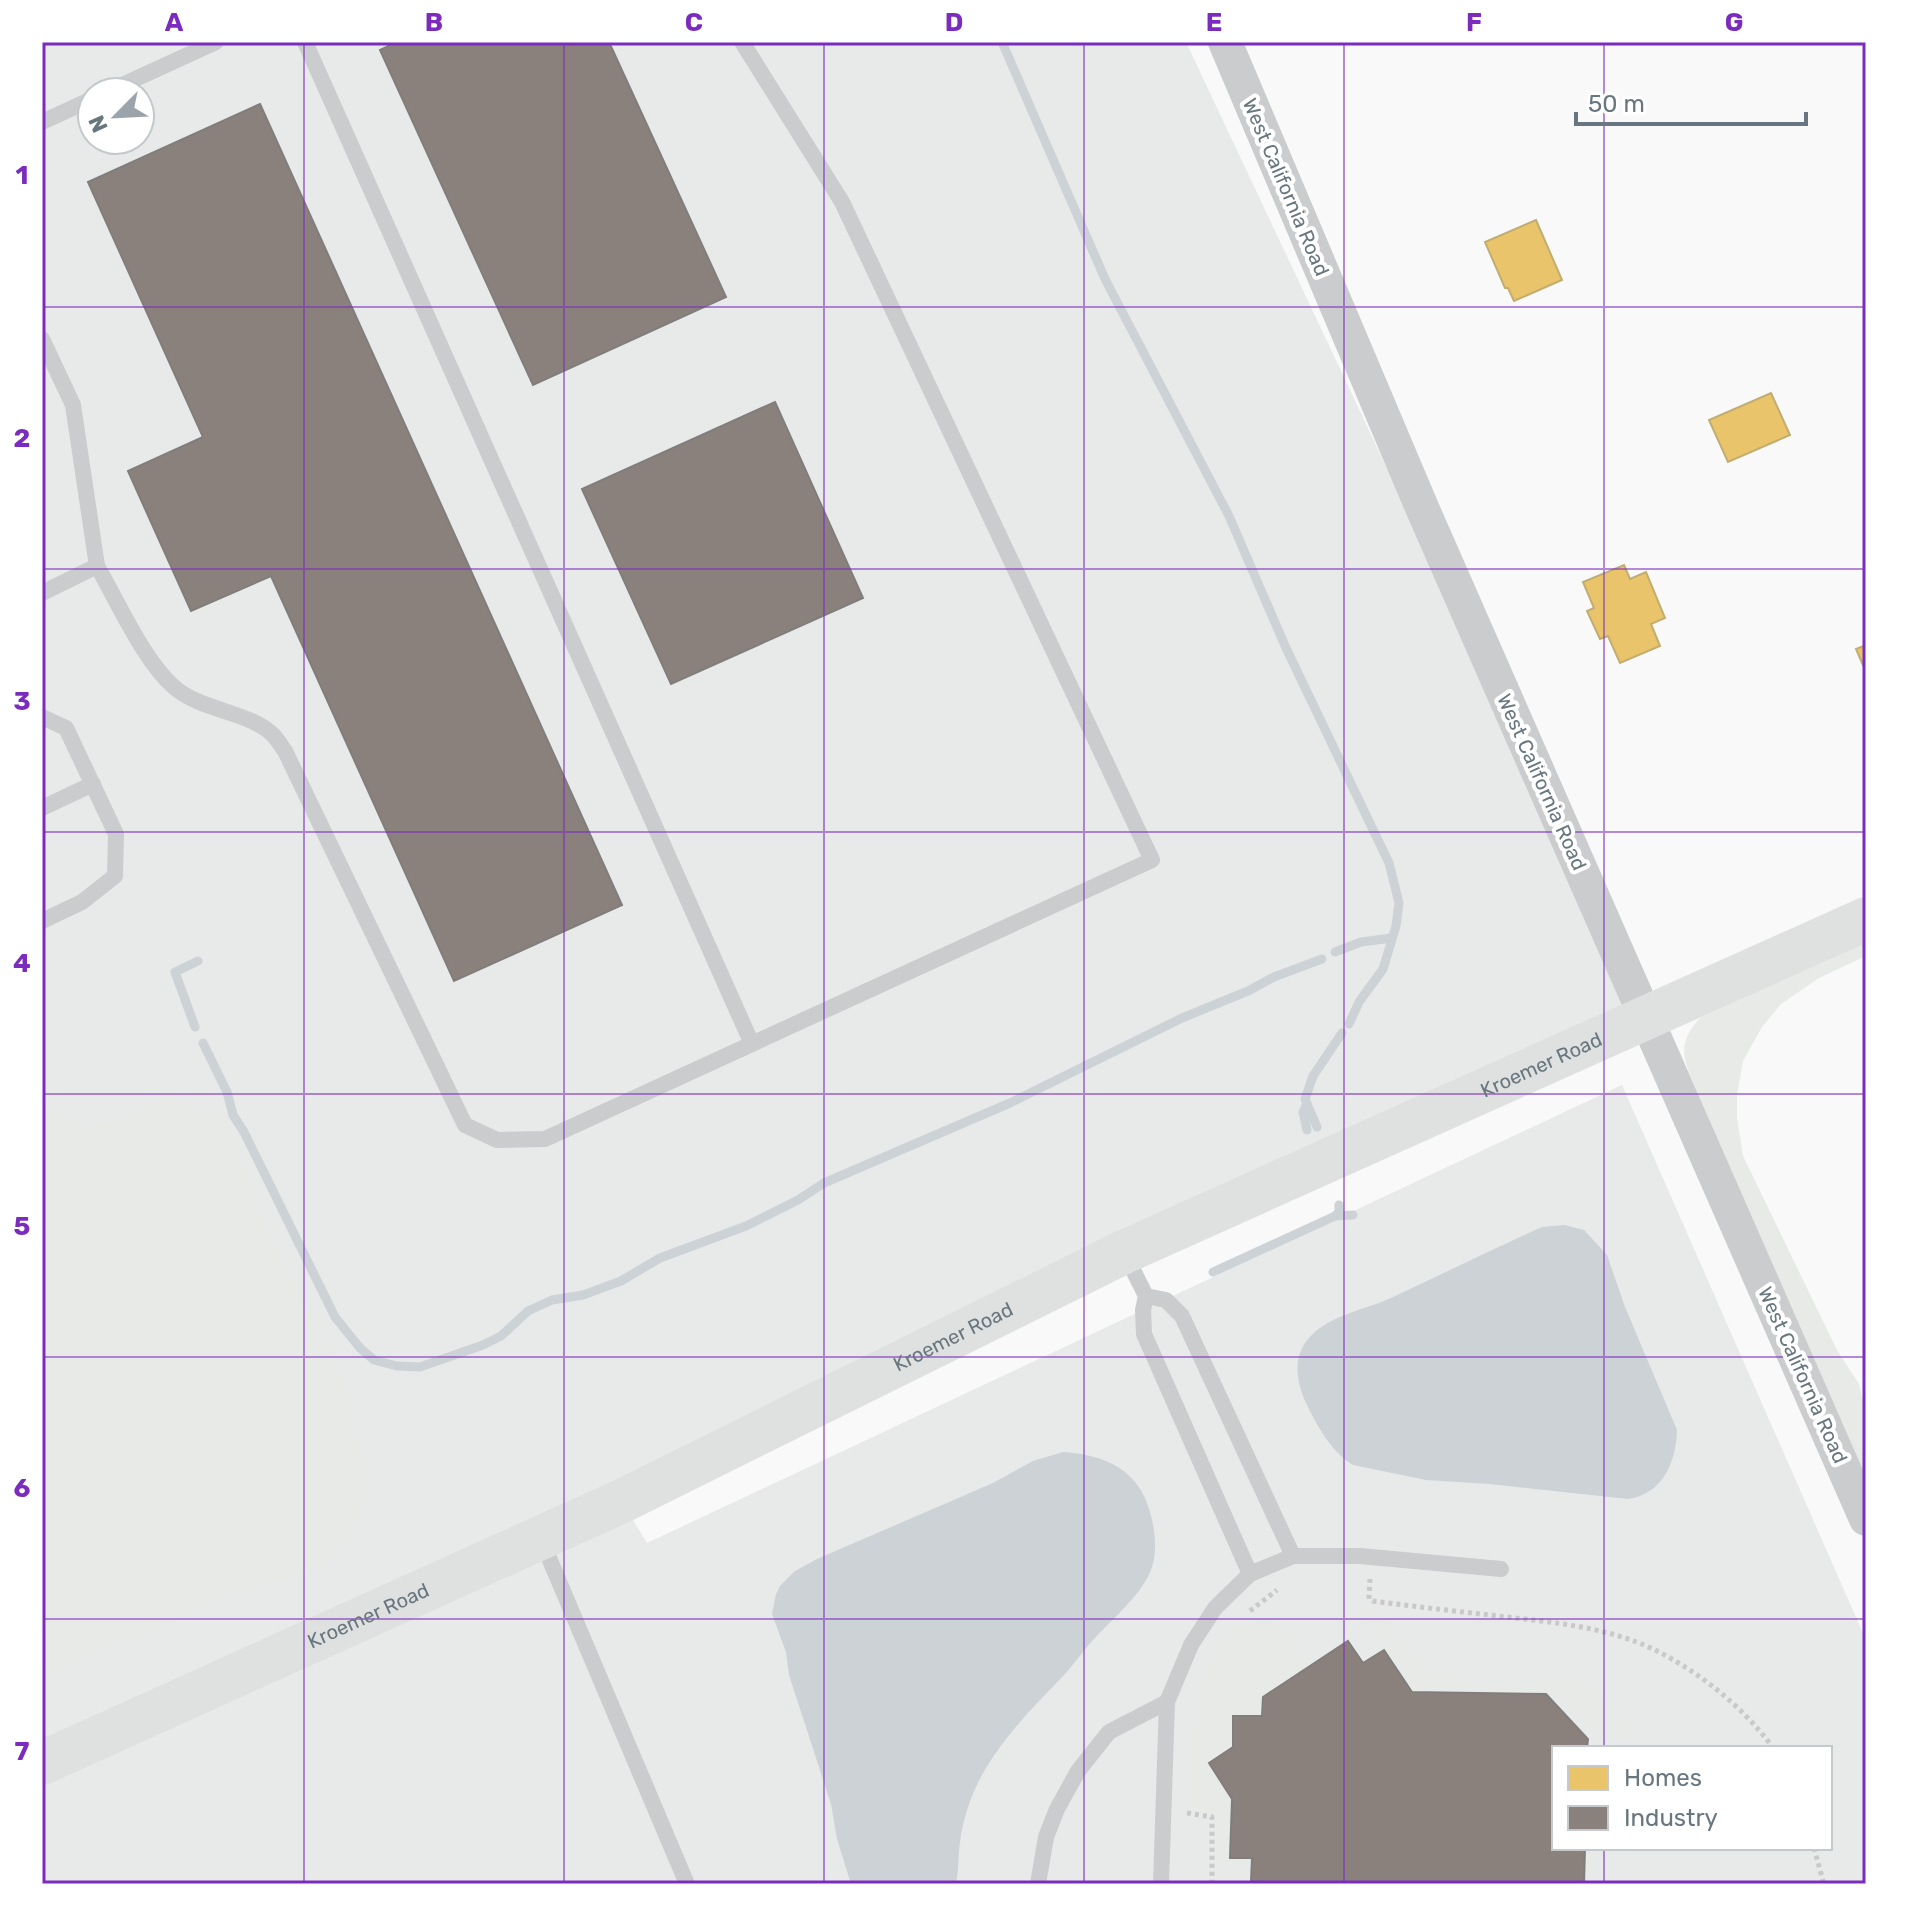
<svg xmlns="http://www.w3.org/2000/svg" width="1908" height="1926" viewBox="0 0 1908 1926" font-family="Rubik,sans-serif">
<rect width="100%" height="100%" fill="#f9f9f9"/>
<path fill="#e8e9e9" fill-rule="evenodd" d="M42 42H1186L1646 1018 622 1502 647 1543 1622 1085 1866 1640V1884H42ZM92 92H140V140H92ZM1554 1748H1830V1848H1554Z"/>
<g fill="#e8eae7">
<path d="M1866 942V956L1819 978 1781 1004 1762 1027 1743 1061 1737 1095V1118L1743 1156 1837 1350 1859 1384 1866 1415V1481L1698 1094C1685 1062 1674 1046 1700 1018Z"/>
<path d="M161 1098C240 1101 236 1161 262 1218L348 1394 353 1431 362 1451 361 1515 351 1536 336 1552 301 1575 258 1585 219 1598 103 1650 42 1672V1101L86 1128 108 1124Z"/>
<path d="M1369 1605 1377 1606C1401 1671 1457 1688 1521 1685 1533 1684 1545 1678 1557 1678 1581 1679 1600 1691 1615 1709 1624 1720 1629 1726 1631 1740H1603L1552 1687 1546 1694 1412 1692 1384 1650 1387 1647 1363 1614Z"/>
<path d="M1255 1623C1288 1622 1294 1642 1309 1666L1264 1697 1262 1716H1233V1747L1209 1763 1232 1799 1234 1862 1216 1861 1218 1813 1191 1811C1191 1757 1187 1700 1219 1653 1230 1636 1234 1628 1255 1623Z"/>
<polygon points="1217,1869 1251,1870 1251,1881 1262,1881 1262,1884 1216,1884"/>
</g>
<g fill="#ccd2d5">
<path d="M1564 1225 1584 1230 1607 1255 1625 1307 1677 1430C1676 1462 1663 1494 1628 1499L1489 1484 1426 1480 1353 1465C1333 1453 1318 1428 1308 1407 1298 1387 1292 1363 1305 1343 1325 1315 1363 1311 1391 1298 1442 1274 1491 1250 1542 1227Z"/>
<path d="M1063 1452C1095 1454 1129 1464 1144 1496 1153 1515 1159 1546 1152 1567 1143 1594 1114 1617 1095 1638 1084 1649 1075 1663 1064 1675 1036 1704 1007 1733 986 1768 973 1789 963 1817 960 1842 958 1856 959 1869 956 1884H851L837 1839 831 1804 789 1675 786 1652 772 1614 776 1594 780 1586 795 1571 817 1559 993 1483 1033 1461Z"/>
</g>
<g fill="#e9c46a" stroke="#c2ad70" stroke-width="2">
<polygon points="1536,220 1562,280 1514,301 1508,288 1505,288 1485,242"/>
<polygon points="1771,393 1790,435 1728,462 1709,420"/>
<polygon points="1624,565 1630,579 1646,572 1665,618 1651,624 1660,646 1620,663 1608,636 1600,639 1587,611 1594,608 1583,582"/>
<polygon points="1866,645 1866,672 1856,649"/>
</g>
<g fill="#8a817c" stroke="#807e7d" stroke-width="2">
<polygon points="397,42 609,42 726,297 533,385 380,50"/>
<polygon points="260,104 622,905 454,981 271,576 191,611 128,471 203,437 88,182"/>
<polygon points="775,402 863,598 671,684 582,489"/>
<polygon points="1348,1641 1363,1663 1384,1650 1412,1692 1546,1694 1588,1739 1587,1748 1554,1748 1554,1848 1585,1848 1584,1884 1262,1884 1262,1881 1251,1881 1252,1858 1230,1858 1232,1799 1209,1763 1233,1747 1233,1716 1262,1716 1263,1697"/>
</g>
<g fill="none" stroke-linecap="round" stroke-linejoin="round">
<g stroke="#ccd2d5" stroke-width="9">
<polyline points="1002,42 1105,279 1229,516 1286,648 1389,863 1399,903 1396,926 1383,969 1359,1002 1349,1024"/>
<polyline points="1335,952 1361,942 1392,938"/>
<polyline points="195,1027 175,972 198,961"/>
<polyline points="203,1043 227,1092 233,1115 244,1132 335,1317 360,1348 374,1360 397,1366 420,1367 483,1345 501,1336 528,1311 552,1300 583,1295 621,1281 660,1258 746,1226 798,1200 824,1183 1010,1103 1182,1018 1248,991 1274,977 1322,959"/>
<polyline points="1317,1127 1305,1099 1313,1076 1342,1033"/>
<polyline points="1307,1130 1303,1112 1307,1104"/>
<polyline points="1335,1216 1339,1212 1339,1205"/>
<polyline points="1213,1272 1335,1216 1353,1215"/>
</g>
<g stroke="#c9c9ca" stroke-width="5" stroke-dasharray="4 4" stroke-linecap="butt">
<path d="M1370 1579 1369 1599 1373 1601C1418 1607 1463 1612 1507 1617 1550 1622 1593 1626 1634 1641 1685 1660 1742 1704 1773 1748"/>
<polyline points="1250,1611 1277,1590"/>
<polyline points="1187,1813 1212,1817 1212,1884"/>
<polyline points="1814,1848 1824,1884"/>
</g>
<g stroke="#cacccd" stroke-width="16">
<polyline points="305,42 752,1044"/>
<polyline points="107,92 216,42"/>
<polyline points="42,122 92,99"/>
<polyline points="42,339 73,405 97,566"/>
<path d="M42 593 97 566C118 602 144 661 174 687 201 711 252 712 274 736 278 740 281 746 285 751L465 1125 497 1140 545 1139 1152 860 842 202 742 42"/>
<polyline points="42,717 66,728 116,834 115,876 82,902 42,921"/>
<polyline points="42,808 93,784"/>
<polyline points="1124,1252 1146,1296 1143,1310 1144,1334 1250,1574"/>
<polyline points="1146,1296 1166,1300 1182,1316 1293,1556"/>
<polyline points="541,1539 687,1884"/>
<polyline points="1167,1702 1191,1645 1215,1608 1250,1574 1293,1556 1360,1556 1501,1569"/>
<polyline points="1038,1884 1046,1837 1057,1809 1078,1771 1109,1732 1167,1702 1161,1884"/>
</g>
<polyline stroke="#cacccd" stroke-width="34" points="1225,42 1423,510 1866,1519"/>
<path stroke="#dfe0e0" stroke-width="44" id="s1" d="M42 1763 622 1501 1124 1252 1866 919"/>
</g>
<path fill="none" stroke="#7b2cbf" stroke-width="2" stroke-opacity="0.55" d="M304 42V1884M564 42V1884M824 42V1884M1084 42V1884M1344 42V1884M1604 42V1748M42 307H1866M42 569H1866M42 832H1866M42 1094H1866M42 1357H1866M42 1619H1866M1604 1848V1884"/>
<g text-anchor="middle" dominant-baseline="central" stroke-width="8" stroke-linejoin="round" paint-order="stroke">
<g font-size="20" fill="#68777f" stroke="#fff">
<text transform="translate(1286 187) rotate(67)">West California Road</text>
<text transform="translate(1542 782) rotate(66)">West California Road</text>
<text stroke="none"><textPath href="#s1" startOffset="1654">Kroemer Road</textPath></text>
<text stroke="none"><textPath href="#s1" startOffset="1006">Kroemer Road</textPath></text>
<text transform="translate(1803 1375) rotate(66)">West California Road</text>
<text stroke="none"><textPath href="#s1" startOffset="358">Kroemer Road</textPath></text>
</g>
</g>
<rect width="1908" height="1926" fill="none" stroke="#ffffff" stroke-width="88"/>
<rect x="1552" y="1746" width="280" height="104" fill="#ffffff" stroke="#c3c9cc" stroke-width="2"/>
<rect x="1568" y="1766" width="40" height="24" fill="#e9c46a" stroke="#c3c9cc" stroke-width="2"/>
<text x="1624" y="1786" font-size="24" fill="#68777f">Homes</text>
<rect x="1568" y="1806" width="40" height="24" fill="#8a817c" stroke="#c3c9cc" stroke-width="2"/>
<text x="1624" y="1826" font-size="24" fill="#68777f">Industry</text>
<g transform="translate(116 116) rotate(246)"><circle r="38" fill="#ffffff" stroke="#c3c9cc" stroke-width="2"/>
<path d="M0-6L14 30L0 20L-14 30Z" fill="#9ba4aa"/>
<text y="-12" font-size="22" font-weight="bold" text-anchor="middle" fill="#68777f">N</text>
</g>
<path d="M1576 112v12h230v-12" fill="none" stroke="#68777f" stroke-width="4"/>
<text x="1588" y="112" font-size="24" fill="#68777f" stroke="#ffffff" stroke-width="6" paint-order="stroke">50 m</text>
<rect x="44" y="44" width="1820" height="1838" fill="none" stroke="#7b2cbf" stroke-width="3"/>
<g font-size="26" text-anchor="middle" font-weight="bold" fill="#7b2cbf">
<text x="174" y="31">A</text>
<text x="434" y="31">B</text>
<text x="694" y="31">C</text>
<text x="954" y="31">D</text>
<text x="1214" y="31">E</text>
<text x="1474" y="31">F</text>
<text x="1734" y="31">G</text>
<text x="22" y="184">1</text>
<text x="22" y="447">2</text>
<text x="22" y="710">3</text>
<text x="22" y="972">4</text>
<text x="22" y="1235">5</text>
<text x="22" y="1497">6</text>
<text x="22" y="1760">7</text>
</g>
</svg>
